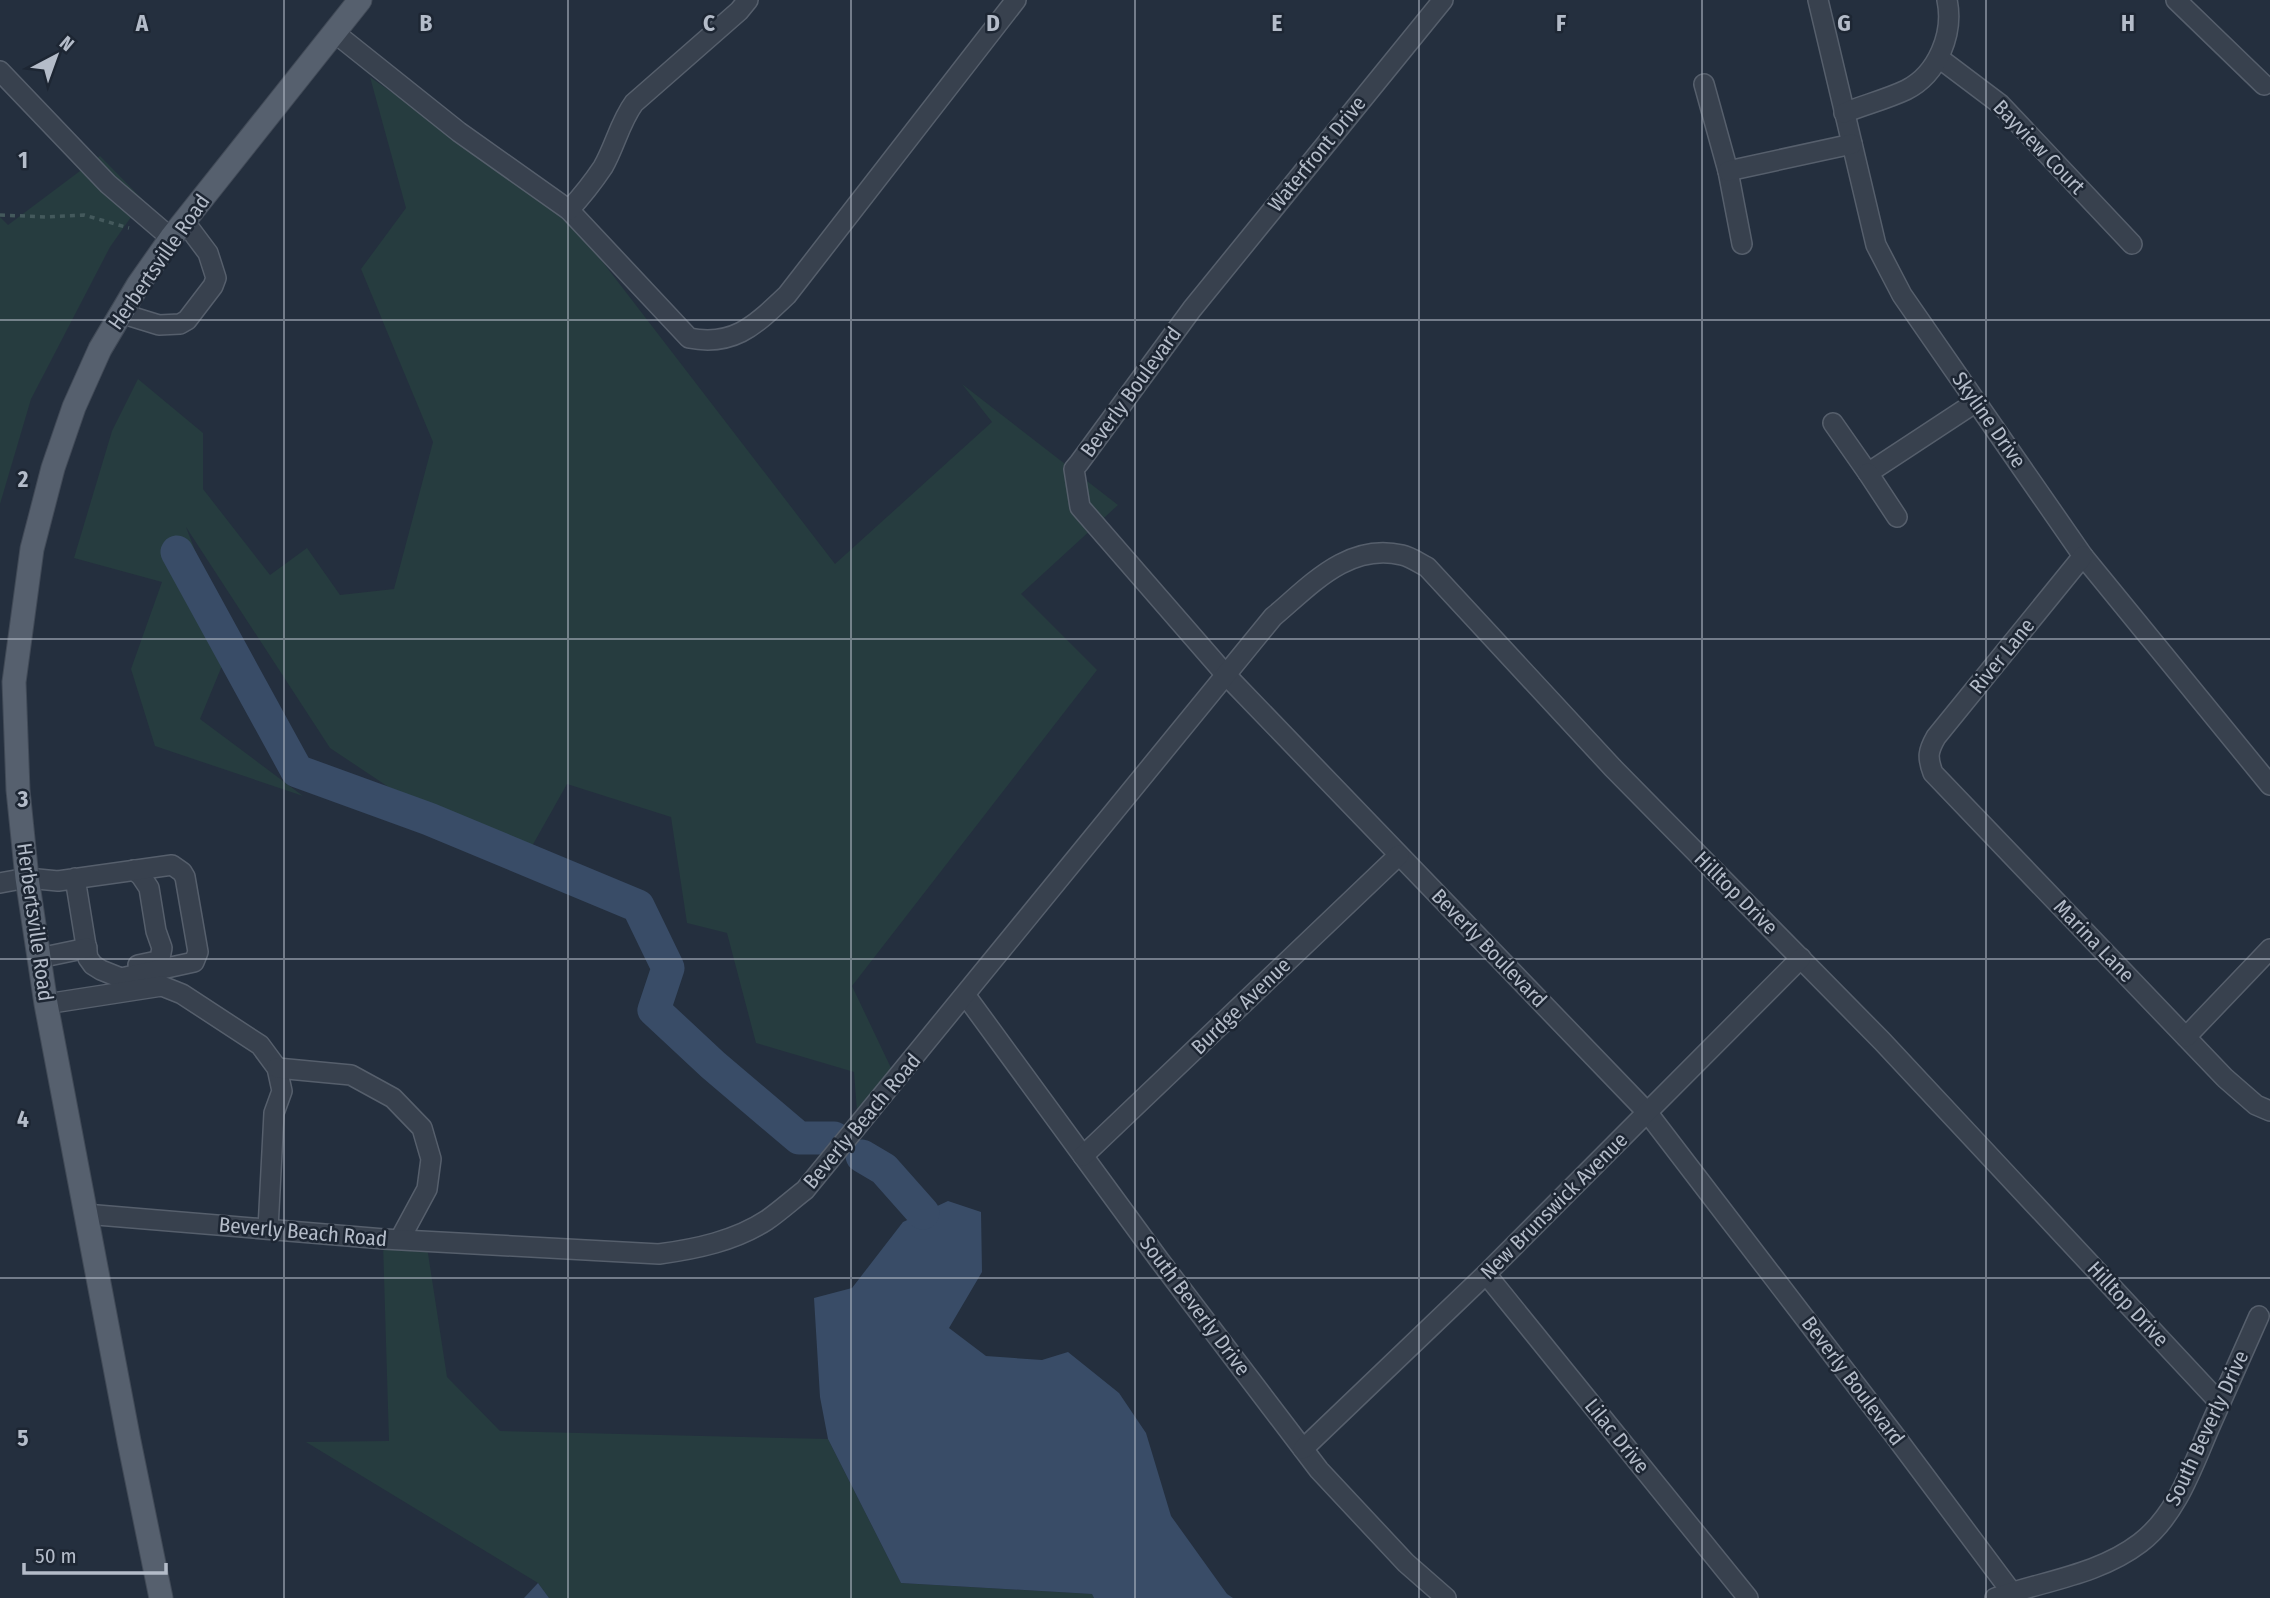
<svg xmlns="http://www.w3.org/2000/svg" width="2270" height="1598" viewBox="0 0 2270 1598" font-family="'Fira Sans Condensed',sans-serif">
<rect width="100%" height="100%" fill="#242f3e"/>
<g fill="#263c3f">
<polygon points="370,77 565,213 835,564 992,422 962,384 1118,505 1021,594 1097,670 852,986 892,1070 857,1111 854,1072 756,1043 727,933 687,923 671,817 567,784 527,855 396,792 330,748 186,527 231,644 200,719 303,796 155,746 131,669 162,582 74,558 112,431 138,379 203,433 203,489 270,575 307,548 340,595 394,589 433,442 361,269 406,208"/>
<polygon points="100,156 143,200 110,247 31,399 0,504 0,217 8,225"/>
<polygon points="383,1243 427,1247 447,1377 500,1431 828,1439 901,1583 1092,1594 1094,1598 549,1598 538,1583 306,1442 389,1441"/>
</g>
<g fill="#394c67">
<polygon points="948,1201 981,1212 982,1272 949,1328 986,1356 1042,1360 1068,1352 1119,1393 1146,1433 1171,1516 1227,1594 1233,1598 1094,1598 1092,1594 901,1583 828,1439 820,1397 814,1298 852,1288 903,1222"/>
<polygon points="538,1583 549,1598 524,1598"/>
</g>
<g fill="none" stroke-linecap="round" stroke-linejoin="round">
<g stroke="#394c67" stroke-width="33">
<polyline points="177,552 297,771 429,819 638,906 668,968 654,1010 713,1065 799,1138 834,1138"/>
<polyline points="862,1156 884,1169 923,1213"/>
</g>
<g stroke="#565f6c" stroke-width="22">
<g id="minor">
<polyline points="1443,0 1192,309 1079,463 1074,469 1080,507 1226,675 1647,1112 1895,1436 2016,1598"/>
<polyline points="1818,0 1876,245 1902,295 2083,556 2270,785"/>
<polyline points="2176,0 2264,85"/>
<path d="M335 33 459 132 569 210 689 338C735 347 756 324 787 295L1016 0"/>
<polyline points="1939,58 2000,104 2132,244"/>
<polyline points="0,71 108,184 171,238"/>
<polyline points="1704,84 1728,171 1742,244"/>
<path d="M1844 113C1864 105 1887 99 1906 90 1938 74 1954 33 1947 0"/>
<polyline points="1728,171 1852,144"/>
<path d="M569 210C581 197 593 182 603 167 615 146 620 122 634 103L739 11 748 0"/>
<polyline points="120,313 159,325 180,324 187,320 213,286 216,278 208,253 184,221"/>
<polyline points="1833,423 1868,473 1976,402"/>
<polyline points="1868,473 1897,517"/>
<path d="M2083 556 1936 737C1928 751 1927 757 1933 773L2225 1078 2256 1105 2270 1111"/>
<polyline points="134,870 141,876 149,888 156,931 162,948 160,958 157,961 138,965"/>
<polyline points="0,883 27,878 58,881 172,865 182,872 185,877 198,952 194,962 121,978 101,970 93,965 88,958 75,878"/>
<polyline points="39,958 87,948"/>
<polyline points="966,996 1160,1261 1319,1470 1406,1563 1446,1598"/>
<polyline points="46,1004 162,986 182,994 260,1045 277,1068 282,1091 274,1113 268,1229"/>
<polyline points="2186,1037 2270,949"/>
<polyline points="277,1068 351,1075 393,1098 422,1128 431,1159 427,1189 400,1239"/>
<polyline points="1083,1156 1399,855"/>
<path d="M85 1214 384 1239 659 1254C696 1249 735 1241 767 1220 780 1211 792 1200 805 1190L1273 617C1310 586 1348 542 1402 555 1411 557 1419 563 1427 567L1613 768 1882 1041 2220 1403"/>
<polyline points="1486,1274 1748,1598"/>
<polyline points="1303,1449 1486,1274 1801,958"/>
<path d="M1995 1598C2043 1581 2098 1575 2140 1543 2177 1515 2193 1465 2211 1424 2227 1388 2243 1352 2259 1316"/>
</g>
</g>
<g stroke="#414a57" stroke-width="25">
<polyline id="major" points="161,1598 129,1441 46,1004 27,878 18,790 14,682 32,549 53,468 74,407 100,349 138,285 171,238 360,0"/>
</g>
<polyline stroke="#44595c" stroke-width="3.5" stroke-dasharray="5 5" stroke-linecap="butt" points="0,215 47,217 84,215 129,228"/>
<use href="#minor" stroke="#38414e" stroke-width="19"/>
<use href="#major" stroke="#56606e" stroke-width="23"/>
</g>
<path fill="none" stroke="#b4bcc9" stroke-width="2" stroke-opacity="0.55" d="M284 0V1598M568 0V1598M851 0V1598M1135 0V1598M1419 0V1598M1702 0V1598M1986 0V1598M0 320H2270M0 639H2270M0 959H2270M0 1278H2270"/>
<g text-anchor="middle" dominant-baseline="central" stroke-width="5" stroke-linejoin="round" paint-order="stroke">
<g font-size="21" fill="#b4bcc9" stroke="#1d2633">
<text transform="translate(2039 147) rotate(46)">Bayview Court</text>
<text transform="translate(1317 154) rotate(-51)">Waterfront Drive</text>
<text transform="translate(159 262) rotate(-55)">Herbertsville Road</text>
<text transform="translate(1131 392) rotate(-54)">Beverly Boulevard</text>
<text transform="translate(1989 420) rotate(55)">Skyline Drive</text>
<text transform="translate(2002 656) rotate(-51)">River Lane</text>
<text transform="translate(1736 893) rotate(45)">Hilltop Drive</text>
<text transform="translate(35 922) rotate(82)">Herbertsville Road</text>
<text transform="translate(2094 941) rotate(46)">Marina Lane</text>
<text transform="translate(1489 948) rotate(46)">Beverly Boulevard</text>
<text transform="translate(1241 1006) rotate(-44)">Burdge Avenue</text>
<text transform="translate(862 1121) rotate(-50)">Beverly Beach Road</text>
<text transform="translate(1554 1206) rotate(-45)">New Brunswick Avenue</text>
<text transform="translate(303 1232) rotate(5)">Beverly Beach Road</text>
<text transform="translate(2128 1304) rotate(47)">Hilltop Drive</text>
<text transform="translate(1195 1306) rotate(53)">South Beverly Drive</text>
<text transform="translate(1853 1381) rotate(53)">Beverly Boulevard</text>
<text transform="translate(2207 1428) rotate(-65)">South Beverly Drive</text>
<text transform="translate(1617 1436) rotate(51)">Lilac Drive</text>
</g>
</g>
<g font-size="23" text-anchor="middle" font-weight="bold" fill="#b4bcc9" stroke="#1d2633" stroke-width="5" stroke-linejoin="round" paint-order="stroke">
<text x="142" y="31">A</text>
<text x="426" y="31">B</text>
<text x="709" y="31">C</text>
<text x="993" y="31">D</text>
<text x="1277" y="31">E</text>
<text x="1561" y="31">F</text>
<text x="1844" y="31">G</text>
<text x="2128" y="31">H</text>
<text x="23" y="168">1</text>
<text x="23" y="487">2</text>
<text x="23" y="807">3</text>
<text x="23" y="1127">4</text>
<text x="23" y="1446">5</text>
</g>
<g transform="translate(56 56) rotate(41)" stroke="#1d2633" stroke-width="5" paint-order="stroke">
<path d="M0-5L12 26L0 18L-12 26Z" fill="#b4bcc9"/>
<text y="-10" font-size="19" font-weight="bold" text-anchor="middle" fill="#b4bcc9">N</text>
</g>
<path d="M24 1563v10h142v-10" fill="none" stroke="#b4bcc9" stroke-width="3.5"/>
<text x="35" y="1563" font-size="21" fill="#b4bcc9" stroke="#1d2633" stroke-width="5" paint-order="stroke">50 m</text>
</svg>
